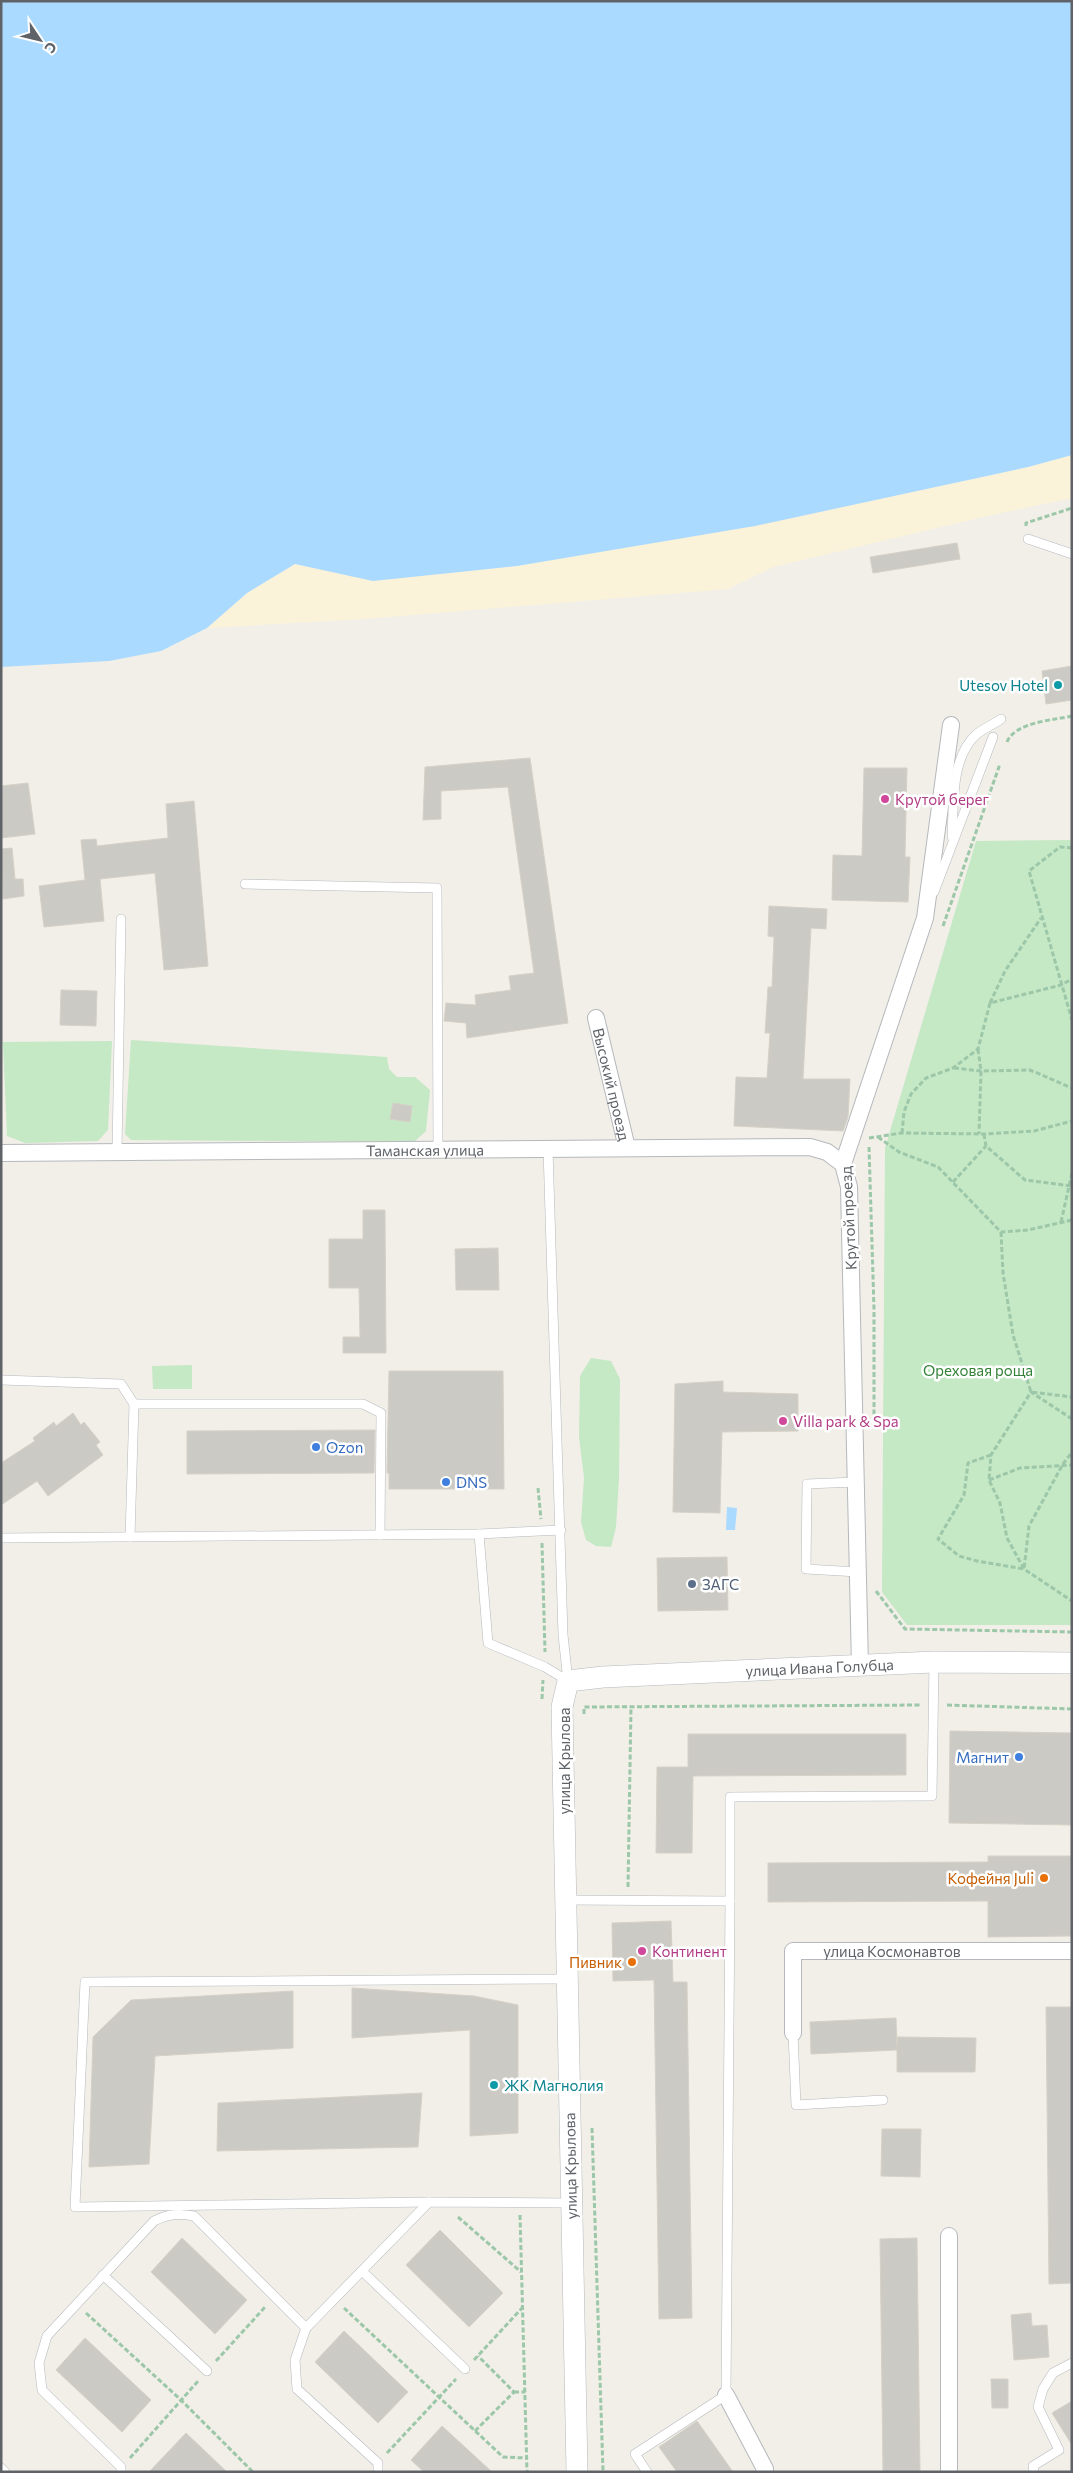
<svg xmlns="http://www.w3.org/2000/svg" width="1073" height="2473" viewBox="0 0 1073 2473" font-family="Commissioner,sans-serif">
<rect width="100%" height="100%" fill="#f1efe8"/>
<g fill="#c5e8c5">
<polygon points="1072,840 1072,1625 907,1625 882,1592 885,1148 976,841"/>
<polygon points="131,1040 387,1057 389,1069 397,1077 415,1077 430,1090 426,1131 414,1142 131,1140 125,1134"/>
<polygon points="112,1041 108,1130 98,1141 25,1143 7,1136 3,1042"/>
<polygon points="591,1358 611,1361 620,1379 619,1479 616,1527 611,1547 596,1546 586,1540 581,1522 584,1478 579,1437 580,1376"/>
<polygon points="192,1365 192,1389 153,1389 152,1366"/>
</g>
<polygon fill="#fbf3d9" points="1072,455 1072,498 987,516 773,567 728,589 365,619 207,628 247,593 295,564 373,581 755,526 1028,467"/>
<g fill="#aadaff">
<polygon points="1,1 1072,1 1072,455 1028,467 755,526 517,566 373,581 295,564 247,593 207,628 161,651 109,661 1,667"/>
<polygon points="727,1507 737,1508 735,1530 726,1530"/>
</g>
<g fill="#cccac5" stroke="#d6d1c6">
<polygon points="957,543 960,559 873,573 870,557"/>
<polygon points="1072,666 1072,700 1046,704 1042,671"/>
<polygon points="530,758 568,1023 467,1038 466,1023 444,1021 446,1003 476,1005 475,995 511,990 509,976 534,973 508,787 441,791 441,819 423,820 425,767"/>
<polygon points="864,768 907,768 905,857 910,857 908,902 832,900 833,855 862,856"/>
<polygon points="28,783 35,834 1,838 1,786"/>
<polygon points="194,801 208,966 164,970 155,873 100,879 104,921 44,927 39,886 85,880 81,840 96,839 97,846 168,838 166,804"/>
<polygon points="12,848 15,879 23,879 24,896 3,899 1,849"/>
<polygon points="769,906 827,909 826,929 811,928 803,1079 850,1079 848,1117 843,1131 734,1126 736,1077 767,1078 770,1033 765,1033 768,987 772,987 774,937 768,936"/>
<polygon points="61,990 97,991 96,1026 60,1025"/>
<polygon points="393,1103 412,1106 410,1122 390,1119"/>
<polygon points="363,1210 385,1210 386,1353 343,1353 343,1337 360,1337 359,1288 329,1288 329,1239 363,1239"/>
<polygon points="498,1248 499,1290 456,1290 455,1249"/>
<polygon points="389,1371 503,1371 504,1489 389,1489 389,1473 387,1473"/>
<polygon points="723,1381 723,1392 798,1394 798,1431 722,1432 720,1513 673,1512 675,1384"/>
<polygon points="73,1413 81,1425 84,1422 100,1442 96,1445 103,1455 48,1496 37,1481 1,1505 1,1463 35,1441 33,1438 54,1422 56,1426"/>
<polygon points="375,1430 374,1473 187,1474 187,1431"/>
<polygon points="727,1557 728,1610 658,1611 657,1558"/>
<polygon points="950,1731 1072,1733 1072,1825 949,1823"/>
<polygon points="688,1734 906,1734 906,1775 693,1776 692,1853 656,1853 657,1767 688,1767"/>
<polygon points="988,1856 1072,1856 1072,1936 988,1937 988,1901 768,1902 768,1863 988,1862"/>
<polygon points="671,1921 673,1982 687,1982 692,2318 659,2319 654,1980 613,1981 612,1923"/>
<polygon points="352,1988 474,1996 518,2005 518,2133 470,2136 470,2030 352,2038"/>
<polygon points="293,1991 293,2048 155,2056 149,2164 89,2167 93,2037 131,2000"/>
<polygon points="1046,2007 1072,2007 1072,2283 1049,2284"/>
<polygon points="896,2018 897,2047 897,2037 976,2038 975,2072 897,2072 897,2050 811,2054 810,2022"/>
<polygon points="422,2093 418,2147 217,2151 218,2103"/>
<polygon points="882,2129 921,2129 920,2177 881,2176"/>
<polygon points="440,2230 503,2293 469,2327 406,2265"/>
<polygon points="182,2238 247,2300 215,2334 151,2272"/>
<polygon points="917,2238 920,2472 883,2472 880,2239"/>
<polygon points="1031,2313 1032,2326 1047,2325 1049,2357 1014,2360 1011,2315"/>
<polygon points="344,2331 408,2392 378,2423 315,2362"/>
<polygon points="85,2338 151,2400 122,2432 56,2370"/>
<polygon points="991,2379 1008,2379 1008,2408 992,2408"/>
<polygon points="1072,2401 1072,2445 1052,2413"/>
<polygon points="697,2421 733,2472 677,2472 659,2447"/>
<polygon points="442,2426 492,2472 424,2472 411,2460"/>
<polygon points="186,2433 227,2472 149,2472"/>
</g>
<g fill="none" stroke-linecap="round" stroke-linejoin="round">
<g stroke="#b5b8bc" stroke-width="10">
<g id="service">
<polyline points="1028,539 1072,554"/>
<path d="M952 837C954 804 950 756 978 733 985 728 994 724 1001 719"/>
<polyline points="245,884 437,888 438,1150"/>
<polyline points="934,892 993,737"/>
<polyline points="548,1149 563,1635 568,1681"/>
<polyline points="117,1152 121,919"/>
<polyline points="1,1380 121,1384 134,1404 130,1537"/>
<polyline points="134,1404 363,1404 381,1413 380,1535"/>
<polyline points="856,1482 807,1484 806,1569 858,1572"/>
<polyline points="479,1534 561,1530"/>
<polyline points="1,1538 479,1534 488,1643 545,1667 568,1681"/>
<polyline points="565,1900 730,1901 730,1797 932,1796 934,1662"/>
<polyline points="793,2033 796,2105 883,2100"/>
<polyline points="429,2202 75,2207 85,1982 566,1979"/>
<polyline points="362,2271 465,2369"/>
<polyline points="103,2275 207,2371"/>
<polyline points="306,2328 295,2360 297,2389 378,2463 378,2472"/>
<polyline points="1,2468 5,2472"/>
<path d="M121 2472V2467L42 2390 39 2363 47 2336 154 2221C168 2214 179 2213 194 2216L306 2328 429 2202 571 2203"/>
<polyline points="647,2472 635,2454 726,2395 730,1901"/>
<polyline points="1034,2472 1033,2466 1059,2450 1038,2407 1043,2389 1053,2373 1072,2363"/>
</g>
</g>
<g stroke="#b5b8bc" stroke-width="18">
<g id="minor">
<path id="s1" d="M596 1018 627 1148"/>
<path id="s2" d="M1 1153 810 1147 827 1152 843 1164"/>
<polyline points="860,1666 849,1187 843,1164 925,918 951,725"/>
<path id="s3" d="M793 2033V1951H1072"/>
<polyline points="949,2236 949,2472"/>
<polyline points="726,2395 765,2469 764,2472"/>
</g>
</g>
<g stroke="#b5b8bc" stroke-width="22">
<g id="tertiary">
<path id="s4" d="M577 2472 562 1707 568 1681 603 1677 934 1662 1072 1663"/>
</g>
</g>
<g stroke="#9cc7a9" stroke-width="3" stroke-dasharray="5 2.5" stroke-linecap="butt">
<polyline points="1026,526 1026,523 1072,508"/>
<path d="M1007 742C1015 722 1054 720 1072 716"/>
<polyline points="1072,848 1060,847 1029,871 1072,1020"/>
<polyline points="943,926 1000,764"/>
<polyline points="990,1003 1005,971 1041,918"/>
<polyline points="978,1049 981,1071 979,1134"/>
<polyline points="954,1068 981,1071 1030,1070 1072,1088"/>
<polyline points="902,1133 904,1112 911,1094 926,1078 953,1068 978,1049 990,1003 1061,985 1072,979"/>
<polyline points="984,1134 986,1146 1025,1180 1072,1186"/>
<polyline points="878,1137 899,1152 938,1167 1001,1232 1028,1230 1072,1220"/>
<polyline points="869,1138 902,1133 984,1134 1034,1131 1072,1121"/>
<polyline points="869,1147 874,1309 874,1418"/>
<polyline points="953,1182 986,1146"/>
<polyline points="1061,1222 1072,1173"/>
<polyline points="1001,1232 1003,1273 1013,1335 1031,1392 1072,1397"/>
<polyline points="1072,1419 1031,1392 991,1455 989,1480 1000,1503 1007,1538 1024,1569 1072,1601"/>
<polyline points="991,1455 968,1463 964,1495 938,1539 959,1556 977,1561 1024,1569 1029,1526 1063,1464 1072,1452"/>
<polyline points="989,1480 1020,1468 1072,1465"/>
<polyline points="538,1488 541,1519"/>
<polyline points="542,1543 545,1652"/>
<polyline points="876,1591 905,1629 1072,1632"/>
<polyline points="542,1699 543,1680"/>
<polyline points="947,1705 1072,1709"/>
<polyline points="584,1714 584,1707 921,1705"/>
<polyline points="628,1887 631,1707"/>
<polyline points="592,2128 603,2472"/>
<polyline points="520,2215 527,2472"/>
<polyline points="458,2217 521,2272"/>
<polyline points="344,2308 503,2457 526,2458"/>
<polyline points="86,2313 181,2400 253,2472"/>
<polyline points="474,2360 522,2308"/>
<polyline points="216,2361 266,2306"/>
<polyline points="514,2392 525,2392"/>
<polyline points="475,2431 514,2392 478,2356"/>
<polyline points="387,2453 456,2379"/>
<polyline points="130,2458 199,2380"/>
</g>
<use href="#service" stroke="#fff" stroke-width="9"/>
<use href="#minor" stroke="#fff" stroke-width="16"/>
<use href="#tertiary" stroke="#fff" stroke-width="21"/>
</g>
<g fill="#0f9aa8" stroke="#fff" stroke-width="2">
<circle cx="1058" cy="685" r="5"/>
<circle cx="494" cy="2085" r="5"/>
</g>
<g fill="#d1479c" stroke="#fff" stroke-width="2">
<circle cx="885" cy="799" r="5"/>
<circle cx="783" cy="1421" r="5"/>
<circle cx="642" cy="1951" r="5"/>
</g>
<g fill="#3f7fe0" stroke="#fff" stroke-width="2">
<circle cx="316" cy="1447" r="5"/>
<circle cx="446" cy="1482" r="5"/>
<circle cx="1019" cy="1757" r="5"/>
</g>
<circle fill="#5c6f8a" stroke="#fff" stroke-width="2" cx="692" cy="1584" r="5"/>
<g fill="#e8710a" stroke="#fff" stroke-width="2">
<circle cx="1044" cy="1878" r="5"/>
<circle cx="632" cy="1962" r="5"/>
</g>
<g text-anchor="middle" dominant-baseline="central" stroke-width="5" stroke-linejoin="round" paint-order="stroke">
<g font-size="15" fill="#0d838f" stroke="#fff" text-anchor="end">
<text x="1048" y="685">Utesov Hotel</text>
<text x="504" y="2085" text-anchor="start">ЖК Магнолия</text>
</g>
<g font-size="15" fill="#b23c85" stroke="#fff" text-anchor="start">
<text x="895" y="799">Крутой берег</text>
<text x="793" y="1421">Villa park &amp; Spa</text>
<text x="652" y="1951">Континент</text>
</g>
<g font-size="15" fill="#5f6368" stroke="#fff">
<text stroke="none"><textPath href="#s1" startOffset="68">Высокий проезд</textPath></text>
<text stroke="none"><textPath href="#s2" startOffset="424">Таманская улица</textPath></text>
<text transform="translate(848 1218) rotate(-93)">Крутой проезд</text>
<text stroke="none"><textPath href="#s4" startOffset="1044">улица Ивана Голубца</textPath></text>
<text transform="translate(564 1761) rotate(-90)">улица Крылова</text>
<text stroke="none"><textPath href="#s3" startOffset="181">улица Космонавтов</textPath></text>
<text transform="translate(570 2166) rotate(-91)">улица Крылова</text>
</g>
<g font-size="15" fill="#348238" stroke="#fff">
<text x="978" y="1370">Ореховая роща</text>
</g>
<g font-size="15" fill="#366cbe" stroke="#fff" text-anchor="start">
<text x="326" y="1447">Ozon</text>
<text x="456" y="1482">DNS</text>
<text x="1009" y="1757" text-anchor="end">Магнит</text>
</g>
<g font-size="15" fill="#4e5e75" stroke="#fff" text-anchor="start">
<text x="702" y="1584">ЗАГС</text>
</g>
<g font-size="15" fill="#c56008" stroke="#fff" text-anchor="end">
<text x="1034" y="1878">Кофейня Juli</text>
<text x="622" y="1962">Пивник</text>
</g>
</g>
<rect width="1073" height="2473" fill="none" stroke="#5f6368" stroke-width="5"/>
<g transform="translate(40 40) rotate(125)" stroke="#ffffff" stroke-width="4" paint-order="stroke">
<path d="M0-4L9 19L0 12L-9 19Z" fill="#5f6368"/>
<text y="-8" font-size="14" font-weight="bold" text-anchor="middle" fill="#5f6368">С</text>
</g>
</svg>
